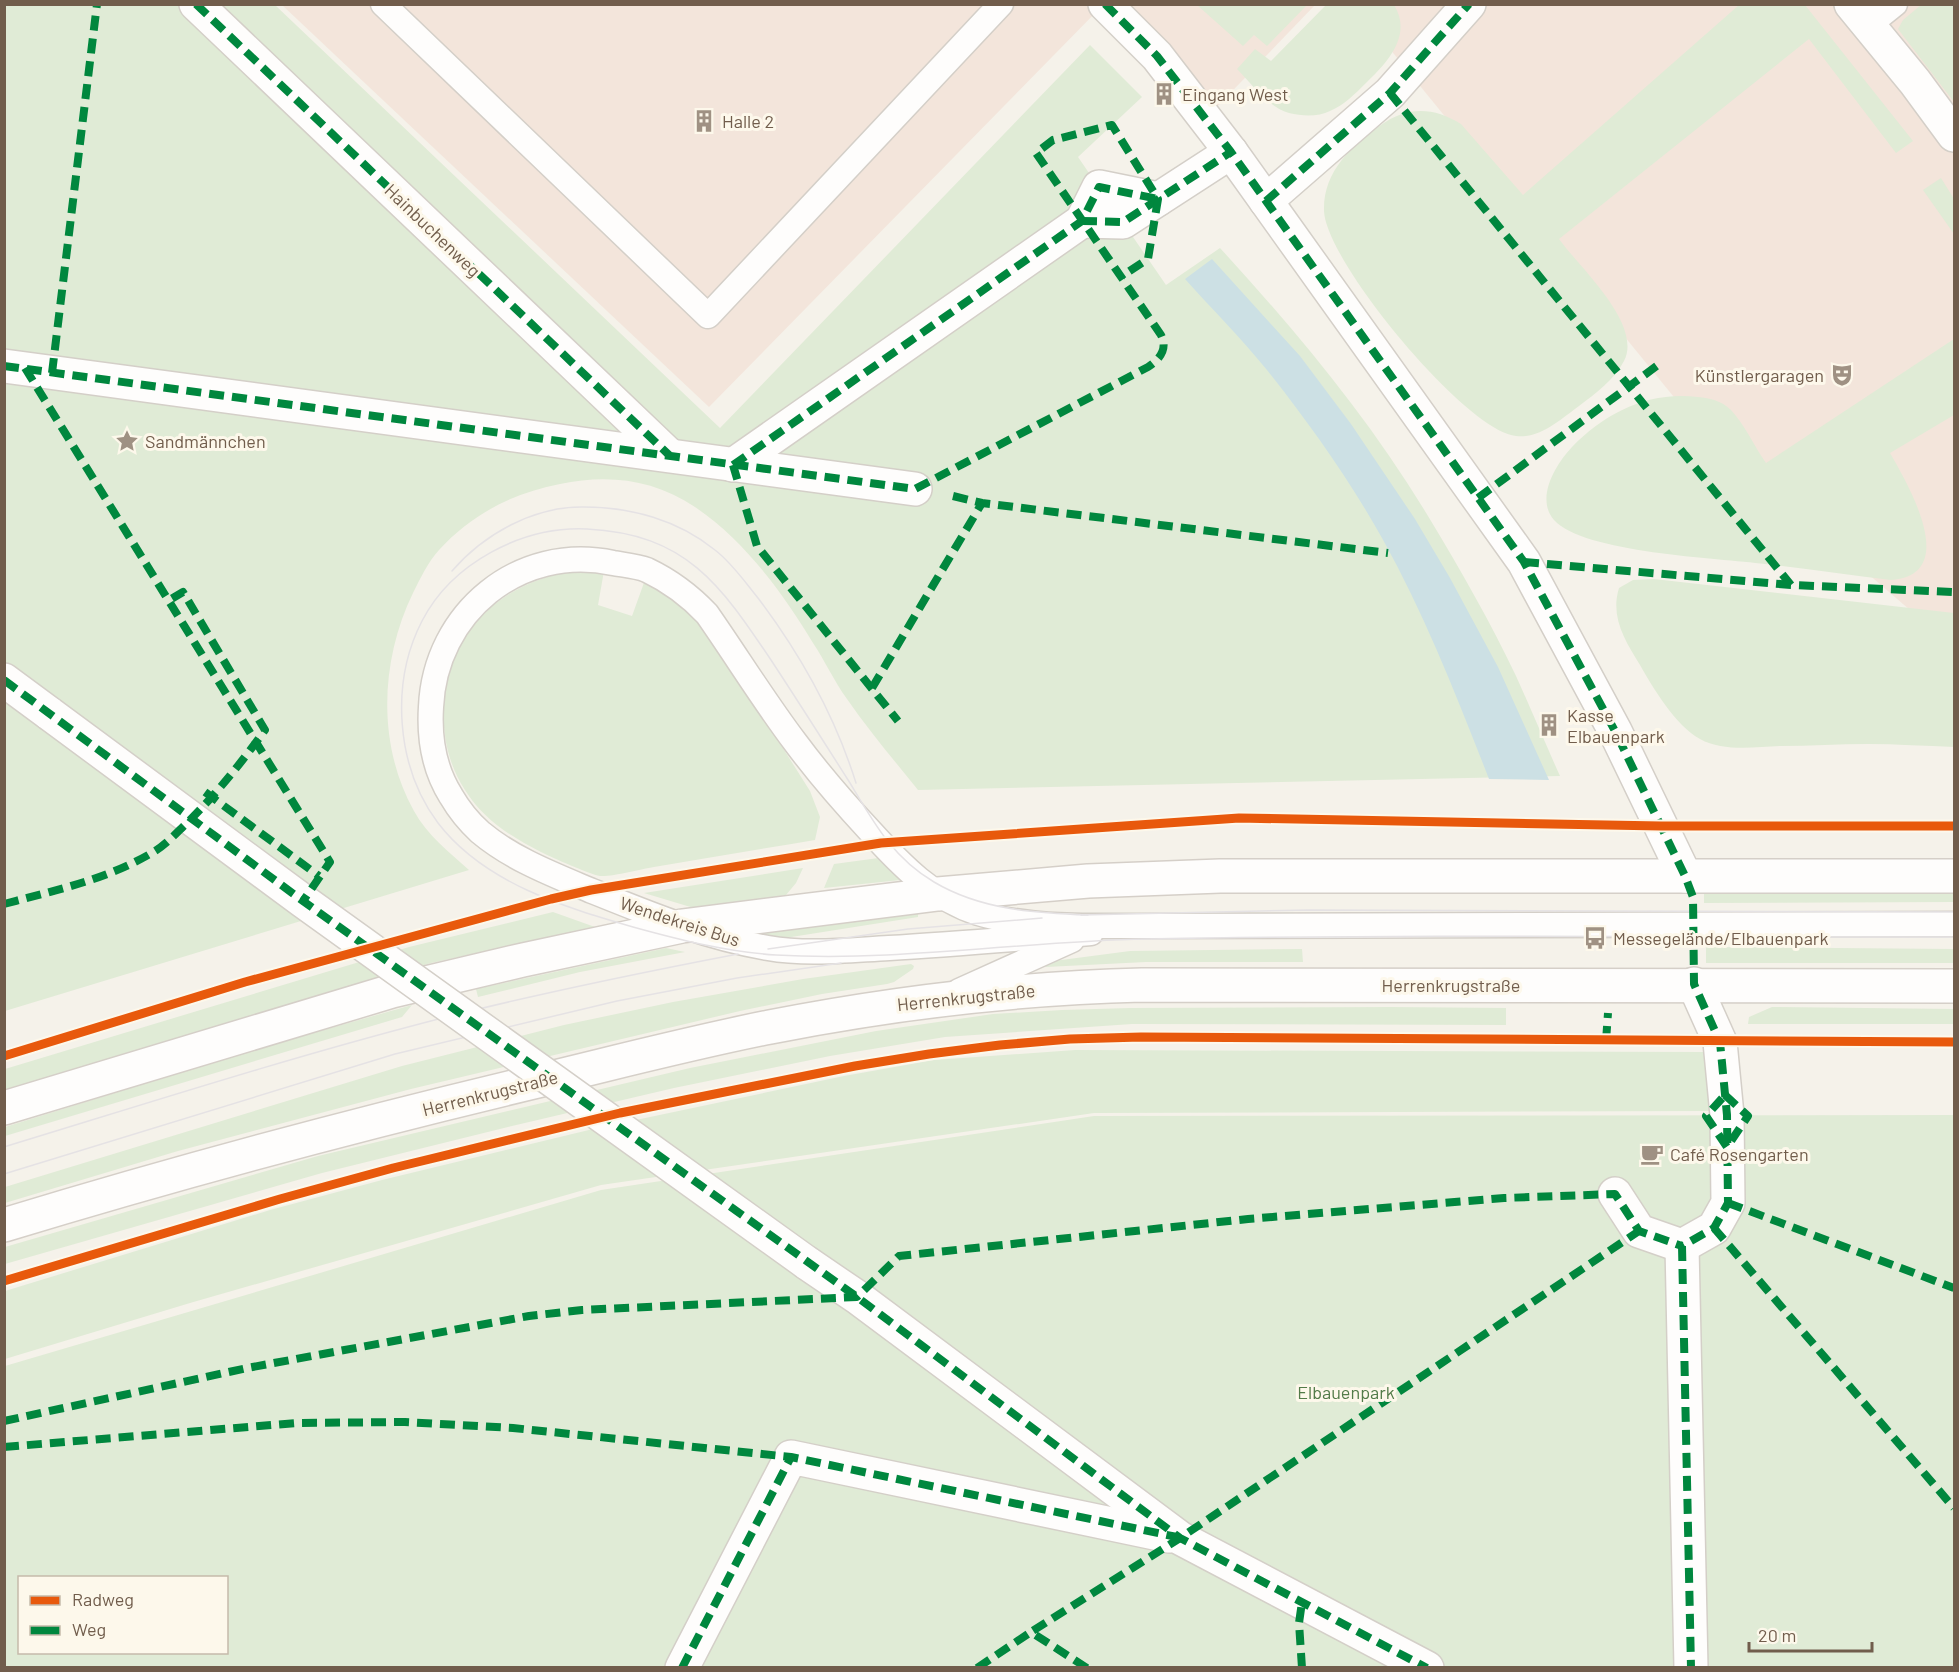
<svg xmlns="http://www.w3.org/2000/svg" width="1959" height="1672" viewBox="0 0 1959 1672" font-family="Barlow,sans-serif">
<rect width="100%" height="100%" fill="#f5f2ea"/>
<g fill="#f3e5db">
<polygon points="282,5 1103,5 709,407"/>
<polygon points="1113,5 1315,5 1215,109"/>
<polygon points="1354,5 1954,5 1954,648 1700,429"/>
</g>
<g fill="#e0ebd6" fill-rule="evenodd">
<path d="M5 5H275L720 428 1090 45 1142 97 1078 157 1166 285 1220 248C1298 333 1372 422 1431 521 1461 571 1491 623 1516 676 1531 709 1545 743 1560 776L918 790C894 760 869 731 847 699 834 681 825 661 813 643 783 593 744 540 695 507 653 479 608 474 560 484 513 493 472 514 439 550 428 562 420 579 413 593 380 661 377 745 414 811 427 835 449 852 469 870L5 1011Z"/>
<polygon points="1197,5 1307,5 1267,46 1254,35 1243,46"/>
<path d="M1326 5H1394C1413 35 1387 63 1366 83 1355 94 1344 105 1330 111 1318 117 1302 116 1289 113 1268 107 1252 84 1237 69L1255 49 1271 61Z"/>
<path d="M1739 5H1805L1913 141 1896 153 1809 39 1559 239C1580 268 1643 324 1624 361 1615 379 1595 394 1579 406 1561 419 1540 439 1516 436 1466 431 1326 262 1324 211 1323 171 1351 147 1381 125 1407 106 1434 107 1461 124L1523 195Z"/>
<polygon points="1921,5 1954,5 1954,102 1898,29 1903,20"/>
<polygon points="1941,178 1954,199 1954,234 1923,190"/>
<path d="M1954 339V415L1890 453C1912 491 1959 575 1891 580 1849 575 1807 569 1765 564 1719 558 1583 553 1554 520 1535 498 1556 464 1572 447 1606 412 1649 391 1698 397 1710 398 1722 401 1731 410 1745 425 1754 446 1766 463Z"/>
<path d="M580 570 604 571 598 605 632 616 645 580 683 605 699 623 745 688 810 791 820 817 815 840C761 849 707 858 654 867 641 869 612 877 600 876 589 874 553 858 541 852 511 837 483 819 465 790 448 764 442 734 444 704 451 627 504 580 580 570Z"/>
<path d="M1654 579 1954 613V747C1926 746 1896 744 1868 744 1839 744 1810 746 1781 746 1755 747 1723 752 1700 739 1676 726 1653 688 1640 665 1625 641 1610 617 1619 588L1633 580Z"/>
<polygon points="886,857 910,879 824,888 834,864"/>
<polygon points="803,868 796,883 786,895 707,912 644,893"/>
<polygon points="1704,893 1954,893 1954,902 1704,903"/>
<polygon points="918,911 918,917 766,941 739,932"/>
<polygon points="553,912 595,927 431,963 276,1008 5,1091 5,1069 409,947"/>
<polygon points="1706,947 1954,949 1954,963 1706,963"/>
<polygon points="666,948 685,952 580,972 478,997 476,989"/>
<polygon points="1302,949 1303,962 1146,962 1046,967 1044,965 1046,962 1130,951"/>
<polygon points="911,964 914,966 913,969 894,982 887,984 822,994 740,1011 411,1089 178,1151 5,1203 5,1187 402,1066 564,1025 673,1002 803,979"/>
<polygon points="412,1005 402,1017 5,1136 5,1127 253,1050"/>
<polygon points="1391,1007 1506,1008 1506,1025 1132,1024 945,1037 830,1056 674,1088 512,1126 322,1173 5,1264 5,1247 318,1156 690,1068 876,1031 993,1014 1062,1010 1130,1008"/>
<polygon points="1772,1007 1954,1009 1954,1024 1748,1024 1749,1017"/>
<polygon points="1075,1050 1704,1052 1712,1111 1094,1113 601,1185 190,1303 5,1359 5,1291 270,1210 382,1180 593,1129 844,1076 934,1060"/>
<path d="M1954 1115V1667L5 1668V1366L601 1190 1094 1116ZM20 1578H226V1652H20Z"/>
</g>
<path fill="#cce0e4" d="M1212 259 1300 356 1351 424 1415 519 1450 578 1498 667 1549 780 1489 779C1457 697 1425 615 1382 538 1349 479 1309 423 1267 370 1241 338 1212 309 1185 279Z"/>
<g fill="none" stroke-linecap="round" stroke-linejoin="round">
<g stroke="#d4cfc8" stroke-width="27">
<g id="lane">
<polyline points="383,4 708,316 1001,4"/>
<polyline points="1869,25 1895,4"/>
<path d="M1091 933C1024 938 956 944 889 948 850 950 807 955 768 948 707 938 649 914 592 891 554 875 512 859 480 832 469 822 458 808 451 796 434 769 429 738 431 707 435 613 519 543 613 563 624 565 637 566 647 570 670 581 690 596 707 614 737 657 764 701 795 742 818 773 844 803 871 832 901 865 934 899 978 913 1028 928 1084 926 1136 926L1954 924"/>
<polyline points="959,991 1072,940"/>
</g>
</g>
<g stroke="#d4cfc8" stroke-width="36">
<g id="street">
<polyline points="196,4 669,455"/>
<polyline points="1105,4 1157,56 1231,152 1524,562 1615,731 1685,876"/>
<polyline points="1851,4 1915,82 1954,135"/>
<polyline points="1266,201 1390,93 1469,4"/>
<polyline points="1082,221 1123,222 1231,152"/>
<polyline points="4,366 915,489"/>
<polyline points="733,465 1082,221 1099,187 1158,199"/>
<polyline points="4,680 50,714"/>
<polyline points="1615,1194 1639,1231 1682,1246"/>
<polyline points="1682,1246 1691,1668"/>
<polyline points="1682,1246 1714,1228 1728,1203 1727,1115 1720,1042 1694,984"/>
<polyline points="807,1263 857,1297 1180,1538 1427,1668"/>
<polyline points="682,1668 791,1457 1169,1536"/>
</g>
</g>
<g stroke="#d5cfc8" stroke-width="36">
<g id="secondary">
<polyline points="4,1108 392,991 523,960 682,926 938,894 1088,881 1220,876 1954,876"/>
<path d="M4 1225C188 1169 372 1120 559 1076 629 1059 699 1041 770 1027 893 1003 1016 988 1142 985L1954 986"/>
</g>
</g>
<use href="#lane" stroke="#fefdfc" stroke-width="24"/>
<use href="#street" stroke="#fefdfc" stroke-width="33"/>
<use href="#secondary" stroke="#fefdfc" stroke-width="33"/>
<g stroke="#e5e2e4" stroke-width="1.5">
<path d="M452 571C484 534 534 506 584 507 631 507 678 520 715 550 732 563 745 582 758 598 801 655 835 716 856 783"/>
<polyline points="1081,915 1309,910 1954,912"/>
<path d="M1088 915C1035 913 981 910 934 882 893 858 874 823 850 783 824 742 798 701 771 660 720 584 686 534 587 529 522 526 452 563 422 621 390 683 396 767 438 823 484 883 564 907 633 927 680 940 728 952 776 955 900 962 1023 941 1146 939 1416 934 1685 937 1954 937"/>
<polyline points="768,949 908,929 1042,918"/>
<path d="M4 1147C145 1104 285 1059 427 1022 530 995 634 974 738 954"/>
<polyline points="4,1174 395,1054 617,1001 737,978 841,963"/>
</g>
<g stroke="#d4cfc8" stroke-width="36" stroke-linecap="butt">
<polyline id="street-bridge" points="50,714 303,901 807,1263"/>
</g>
<use href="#street-bridge" stroke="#fefdfc" stroke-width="33"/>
<g stroke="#00873e" stroke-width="8" stroke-dasharray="15 8" stroke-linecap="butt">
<polyline points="196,4 669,455"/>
<polyline points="1105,4 1157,56 1231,152 1524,562 1615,731 1685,876 1693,897 1694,984 1720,1042 1727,1115 1728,1203 1714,1228 1682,1246"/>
<polyline points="1390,93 1791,585"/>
<polyline points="1266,201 1390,93 1469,4"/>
<polyline points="1082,221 1123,222 1231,152"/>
<path d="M4 366 915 489 1148 367C1160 359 1168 349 1161 335L1036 153 1053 140 1112 125 1158 199 1148 259 1122 276"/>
<polyline points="25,368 330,862 303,901"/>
<polyline points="52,373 97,4"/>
<polyline points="733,465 1082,221 1099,187 1158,199"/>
<polyline points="733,465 757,546 898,721"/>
<polyline points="953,496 982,503 1388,553"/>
<polyline points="1478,498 1658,365"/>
<polyline points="1524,562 1791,585 1954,592"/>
<polyline points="4,680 303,901 857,1297 1180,1538 1427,1668"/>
<polyline points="872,688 982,503"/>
<polyline points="205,792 319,876"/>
<path d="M4 904C56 890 109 879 155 851 168 843 178 831 189 821 217 793 242 762 265 730L183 592 168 601"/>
<polyline points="1606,1041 1608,1013"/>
<polygon points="1725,1095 1748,1116 1727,1147 1706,1116"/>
<polyline points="1728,1203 1954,1288"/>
<polyline points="1714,1228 1954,1508"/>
<polyline points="1682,1246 1691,1668"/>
<polyline points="4,1421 247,1368 529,1316 582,1310 857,1297 899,1256 1248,1219 1504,1198 1615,1194 1639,1231 1682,1246"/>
<polyline points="4,1447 296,1423 405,1422 513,1428 791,1457 1177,1537"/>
<polyline points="682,1668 791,1457"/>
<polyline points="977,1668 1031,1632"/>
<polyline points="1087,1668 1031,1632 1180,1538 1639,1231"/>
<polyline points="1302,1668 1299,1623 1302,1602"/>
</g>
<g stroke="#fdf8eb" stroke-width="13">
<g id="cycleway">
<polyline points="4,1056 245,982 551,899 591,890 881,843 1239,818 1661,826 1954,826"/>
<polyline points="4,1281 280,1199 393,1168 620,1113 855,1066 929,1054 1000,1045 1070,1039 1141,1037 1954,1042"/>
</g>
</g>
<use href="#cycleway" stroke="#e8590c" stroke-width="9"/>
</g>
<defs>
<g id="building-bare" transform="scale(1.8)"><path d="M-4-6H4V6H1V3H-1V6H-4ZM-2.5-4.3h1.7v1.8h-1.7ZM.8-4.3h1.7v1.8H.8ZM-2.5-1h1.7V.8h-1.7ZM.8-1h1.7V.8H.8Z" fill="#9f9183" stroke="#fdf8eb" stroke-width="2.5" paint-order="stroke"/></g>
<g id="theatre-bare" transform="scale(1.8)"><path d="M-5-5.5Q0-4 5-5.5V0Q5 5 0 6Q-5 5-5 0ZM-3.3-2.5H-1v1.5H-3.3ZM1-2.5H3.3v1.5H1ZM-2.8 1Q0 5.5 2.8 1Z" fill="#9f9183" stroke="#fdf8eb" stroke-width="2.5" paint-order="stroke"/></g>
<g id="sight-bare" transform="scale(1.8)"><path d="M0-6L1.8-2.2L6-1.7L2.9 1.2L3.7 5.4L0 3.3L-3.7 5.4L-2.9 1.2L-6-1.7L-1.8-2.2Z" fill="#9f9183" stroke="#fdf8eb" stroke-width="2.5" paint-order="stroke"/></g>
<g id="bus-bare" transform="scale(1.8)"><path d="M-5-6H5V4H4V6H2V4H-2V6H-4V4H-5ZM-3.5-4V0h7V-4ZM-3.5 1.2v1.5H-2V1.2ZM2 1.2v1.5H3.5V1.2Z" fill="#9f9183" stroke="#fdf8eb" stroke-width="2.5" paint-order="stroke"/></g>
<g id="cafe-bare" transform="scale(1.8)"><path d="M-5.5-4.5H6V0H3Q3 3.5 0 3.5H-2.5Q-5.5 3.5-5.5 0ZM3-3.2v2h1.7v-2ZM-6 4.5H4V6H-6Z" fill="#9f9183" stroke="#fdf8eb" stroke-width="2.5" paint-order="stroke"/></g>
</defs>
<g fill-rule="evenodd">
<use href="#building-bare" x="1164" y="94"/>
<use href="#building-bare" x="704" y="121"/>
<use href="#theatre-bare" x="1842" y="375"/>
<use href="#sight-bare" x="127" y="441"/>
<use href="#building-bare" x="1549" y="725"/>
<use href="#bus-bare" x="1595" y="938"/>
<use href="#cafe-bare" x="1652" y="1154"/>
</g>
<g text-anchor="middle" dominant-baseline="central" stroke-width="6" stroke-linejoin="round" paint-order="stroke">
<g font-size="18" fill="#715d4c" stroke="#fdf8eb" text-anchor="start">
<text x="1182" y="94">Eingang West</text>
<text x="722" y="121">Halle 2</text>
<text x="1824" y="375" text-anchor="end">Künstlergaragen</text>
<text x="145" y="441">Sandmännchen</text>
<text x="1567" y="715">Kasse<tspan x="1567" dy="21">Elbauenpark</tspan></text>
<text x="1613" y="938">Messegelände/Elbauenpark</text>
<text x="1670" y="1154">Café Rosengarten</text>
</g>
<g font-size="18" fill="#715d4c" stroke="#fdf8eb">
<text transform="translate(433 230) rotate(44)">Hainbuchenweg</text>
<text transform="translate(680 921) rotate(18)">Wendekreis Bus</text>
<text x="1451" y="985">Herrenkrugstraße</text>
<text transform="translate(966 997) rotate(-6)">Herrenkrugstraße</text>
<text transform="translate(490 1093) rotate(-14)">Herrenkrugstraße</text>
</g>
<g font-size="18" fill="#527b48" stroke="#fdf8eb">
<text x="1346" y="1392">Elbauenpark</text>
</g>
</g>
<rect width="1959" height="1672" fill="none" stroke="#715d4c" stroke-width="12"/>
<rect x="18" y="1576" width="210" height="78" fill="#fdf8eb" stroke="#c5baab" stroke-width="1.5"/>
<rect x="30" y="1596" width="30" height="9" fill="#e8590c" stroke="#c5baab" stroke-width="1.5"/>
<text x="72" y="1606" font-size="18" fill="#715d4c">Radweg</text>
<rect x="30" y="1626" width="30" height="9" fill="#00873e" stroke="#c5baab" stroke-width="1.5"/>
<text x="72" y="1636" font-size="18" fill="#715d4c">Weg</text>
<path d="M1749 1642v9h123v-9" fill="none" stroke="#715d4c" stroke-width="3"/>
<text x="1758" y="1642" font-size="18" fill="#715d4c" stroke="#fdf8eb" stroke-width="4.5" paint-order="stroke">20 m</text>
</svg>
